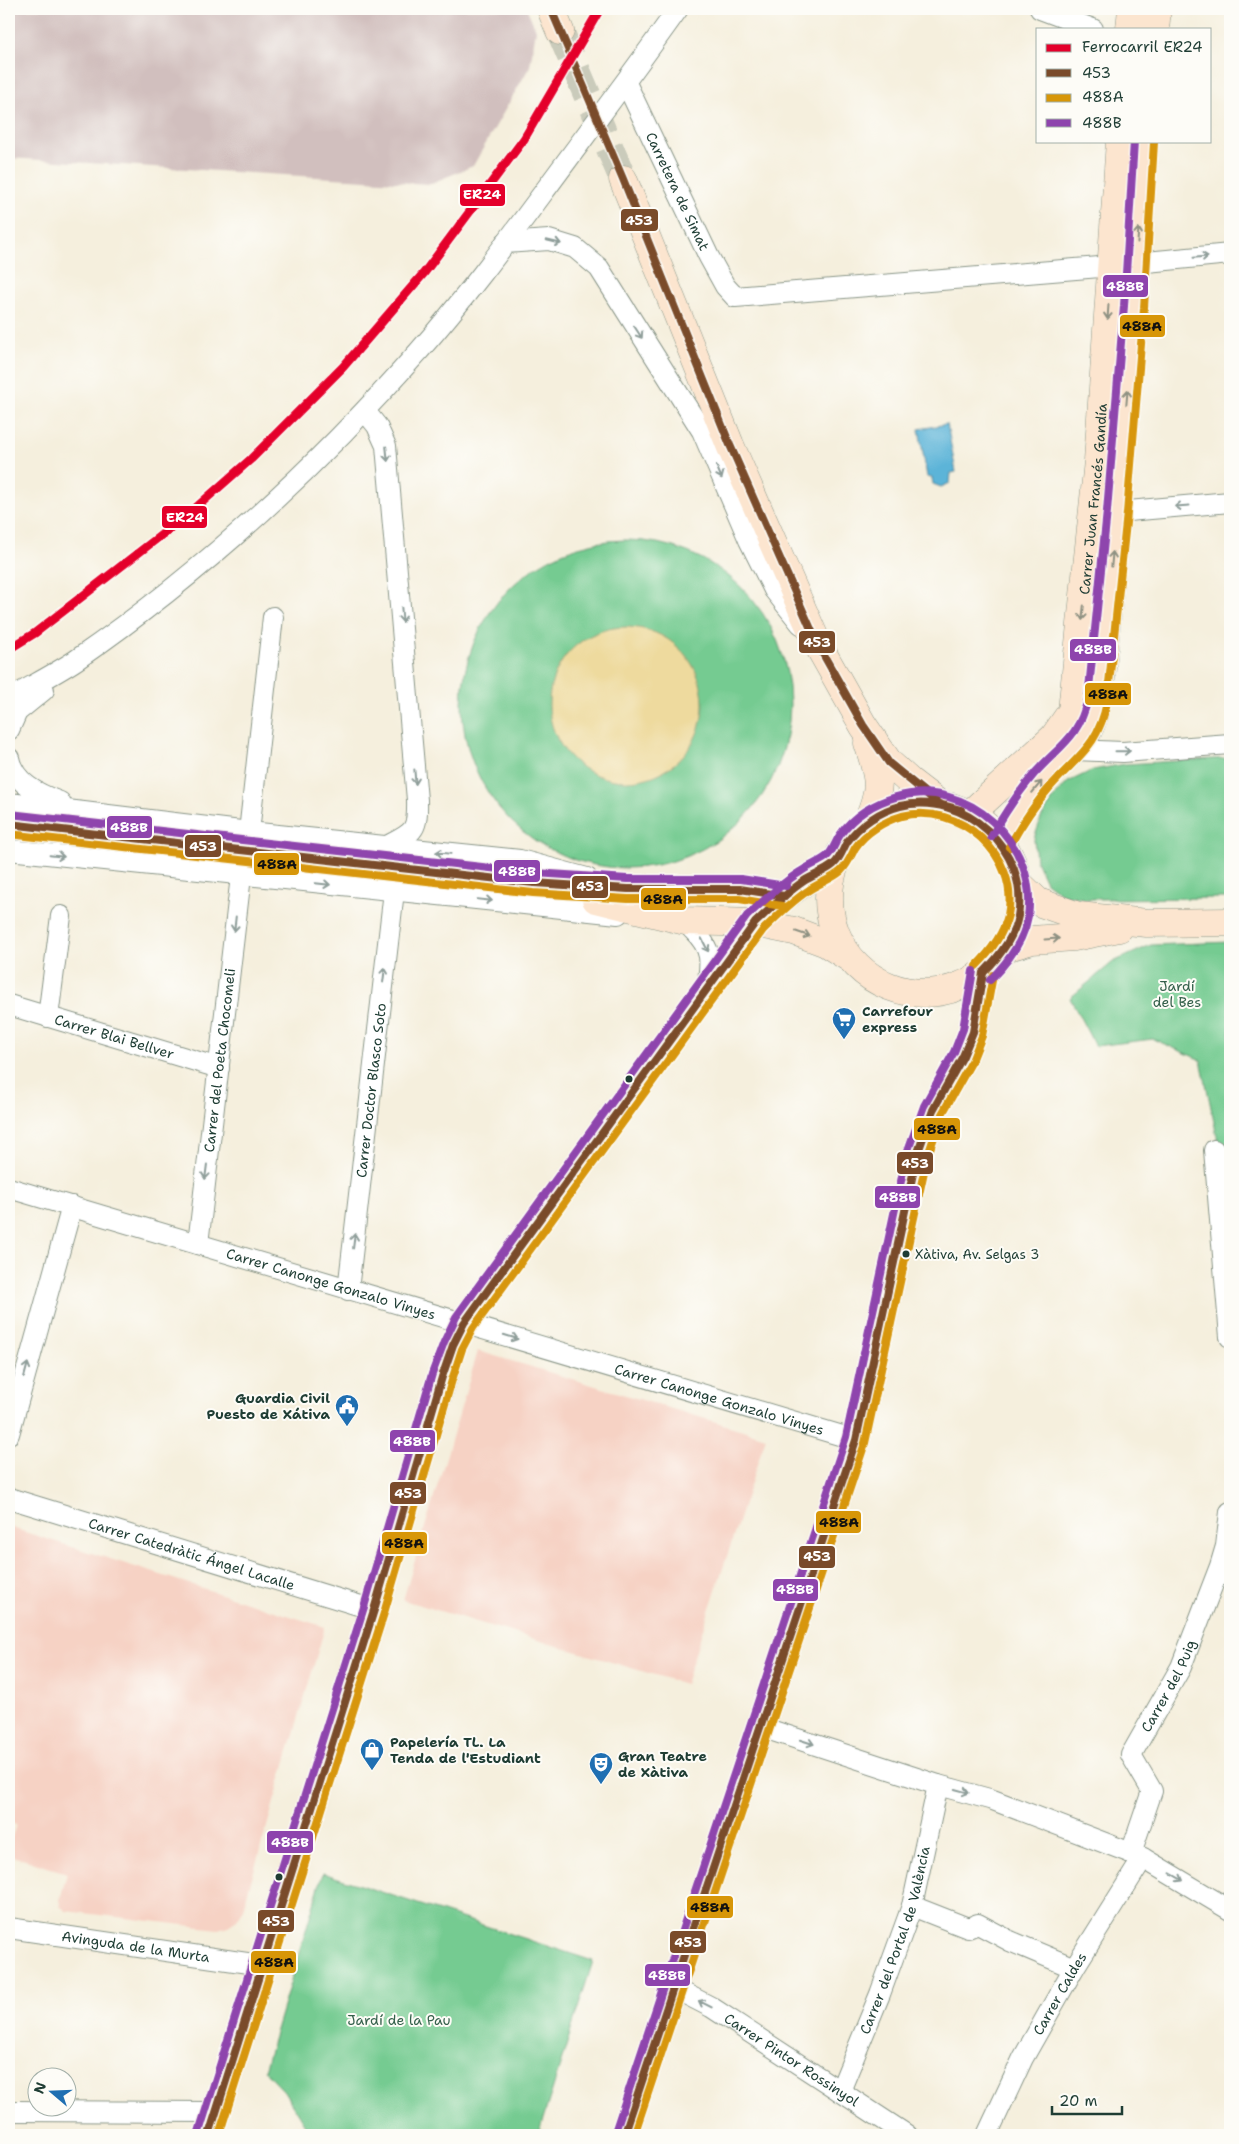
<svg xmlns="http://www.w3.org/2000/svg" width="1239" height="2144" viewBox="0 0 1239 2144" font-family="'Shantell Sans',sans-serif">
<rect width="100%" height="100%" fill="#fdfcf7"/>
<filter id="ink" filterUnits="userSpaceOnUse"><feTurbulence type="fractalNoise" baseFrequency=".02" numOctaves="2"/><feDisplacementMap in="SourceGraphic" scale="10" xChannelSelector="R" yChannelSelector="G"/><feConvolveMatrix kernelMatrix="1 2 1 2 8 2 1 2 1" color-interpolation-filters="sRGB"/></filter>
<filter id="wash" filterUnits="userSpaceOnUse"><feTurbulence type="fractalNoise" baseFrequency=".0096" numOctaves="4" result="noise"/><feDisplacementMap in="SourceGraphic" scale="20" xChannelSelector="R" yChannelSelector="G"/><feGaussianBlur stdDeviation="1.12" result="paint"/><feColorMatrix in="noise" values="0 0 0 0 0 0 0 0 0 0 0 0 0 0 0 0 0 1.4 0 .05"/><feComposite in="paint" operator="in"/></filter>
<g filter="url(#wash)">
<rect width="100%" height="100%" fill="#f5efdd"/>
<g fill="#f6d2c4">
<polygon points="478,1351 766,1437 685,1684 403,1600"/>
<polygon points="9,1527 325,1627 242,1912 237,1920 228,1926 218,1929 66,1911 60,1906 60,1900 67,1873 9,1855 9,1846 16,1825 9,1822"/>
</g>
<polygon fill="#d1bfbe" points="9,9 527,9 536,30 530,66 473,166 429,184 9,158"/>
<g fill="#74cb91" stroke="#4a8462">
<circle cx="626" cy="704" r="164"/>
<polygon points="1230,758 1230,898 1086,899 1062,894 1046,882 1036,860 1034,839 1041,818 1055,796 1068,782 1093,770 1125,764"/>
<polygon points="1230,942 1230,1209 1225,1209 1219,1146 1201,1060 1153,1039 1095,1046 1070,998 1113,962 1151,945"/>
<polygon points="323,1873 593,1961 538,2135 311,2135 284,2091 264,2070"/>
</g>
<circle fill="#eeda9e" stroke="#868c69" cx="626" cy="704" r="77"/>
<polygon fill="#5bb4d8" stroke="#3d7886" points="947,424 956,472 951,473 950,483 941,487 933,484 932,478 927,477 919,429"/>
</g>
<g filter="url(#ink)">
<g fill="none" stroke-linecap="round" stroke-linejoin="round">
<polyline stroke="#cacbbb" stroke-width="28" stroke-dasharray="28 14" stroke-linecap="butt" points="560,31 623,179"/>
<g stroke="#8a9688" stroke-width="22">
<g id="street">
<polyline points="1040,9 1093,29"/>
<path id="s1" d="M626 83 709 257 725 286 735 297 1112 266"/>
<polyline points="505,243 549,240 575,248 599,268 702,431 749,540 774,590 801,624"/>
<polyline points="1136,263 1230,254"/>
<path d="M365 411 377 426 386 446 417 800C418 833 413 832 385 847"/>
<polyline points="1117,512 1230,502"/>
<path d="M9 699C31 686 55 674 76 660 204 572 317 467 419 351 463 301 503 247 543 193 588 132 634 71 678 9"/>
<polyline points="9,730 17,712 44,690"/>
<polyline points="1074,750 1123,752 1230,744"/>
<path d="M9 758C14 783 38 794 60 802"/>
<polyline points="9,803 249,832 520,860 587,878"/>
<polyline points="249,832 273,617"/>
<polyline points="9,850 618,914"/>
<path d="M677 921C685 922 688 924 693 930 713 949 711 962 707 987"/>
<path id="s2" d="M9 1005 219 1068"/>
<polyline points="48,1017 61,916"/>
<polyline points="1214,1150 1230,1337"/>
<path id="s3" d="M9 1188 856 1440"/>
<path id="s4" d="M198 1244 241 876"/>
<path id="s5" d="M348 1290 394 891"/>
<polyline points="9,1434 72,1206"/>
<path id="s6" d="M9 1498 374 1610"/>
<polyline points="761,1727 938,1785 993,1800 1131,1853 1143,1858 1230,1910"/>
<path id="s7" d="M1131 1853 1152 1791 1131 1755 1181 1667 1220 1566 1226 1546 1230 1512"/>
<polyline points="912,1906 968,1928 978,1924 1010,1941 1074,1968"/>
<path id="s8" d="M9 1928 262 1965"/>
<path id="s9" d="M674 1988 711 2007 907 2135"/>
<path id="s10" d="M840 2091 880 1994 912 1906 938 1785"/>
<polyline points="9,2111 216,2112"/>
<path id="s11" d="M987 2135 1023 2058 1074 1968 1143 1858"/>
</g>
</g>
<g stroke="#8a9688" stroke-width="29">
<g id="secondary">
<polyline points="551,9 560,31"/>
<polyline points="1130,29 1132,9"/>
<polyline points="1155,29 1157,9"/>
<polyline points="623,179 730,445 818,645 863,725 889,763 909,781 939,804"/>
<circle cx="924" cy="898" r="95"/>
<path id="s12" d="M969 815 1054 737 1072 711 1098 461 1120 141"/>
<path d="M868 821C883 787 879 778 868 743"/>
<polyline points="9,824 534,883 628,889 740,889 784,896"/>
<path d="M1000 842C1014 816 1030 793 1050 772 1062 760 1075 750 1085 736 1094 722 1097 704 1100 688L1117 512 1134 307 1144 141"/>
<polyline points="1018,883 1038,902 1078,916 1147,923 1230,922"/>
<polyline points="596,899 685,921 755,923 794,931 826,943 848,957"/>
<polyline points="1005,948 1032,940 1074,937 1119,928"/>
<path d="M209 2135 374 1610 453 1345 464 1323 486 1292 755 923C782 897 804 881 836 862"/>
<polyline points="624,2135 856,1440 917,1155 933,1110 963,1056 973,1032 983,973"/>
</g>
</g>
<use href="#street" stroke="#fff" stroke-width="20"/>
<use href="#secondary" stroke="#fce5cf" stroke-width="28"/>
<g stroke="#fdfcf7" stroke-width="11">
<g id="bus-1">
<polyline points="551,9 623,179 730,445 818,645 863,725 889,763 939,804 961,810"/>
<polyline points="9,824 534,883 628,889 740,889 784,896"/>
<path d="M209 2135 374 1610 442 1377 453 1345 464 1323 755 923C771 908 786 893 804 881 813 875 825 872 834 864 840 859 843 849 847 842 859 825 880 811 900 806 964 791 1030 849 1018 916 1014 938 999 957 983 973"/>
<polyline points="624,2135 856,1440 917,1155 933,1110 963,1056 973,1032 983,973"/>
</g>
</g>
<g stroke="#fdfcf7" stroke-width="11">
<g id="bus-2">
<polyline points="9,834 533,893 628,899 739,899 782,906"/>
<path d="M1009 847C1021 825 1034 805 1050 787 1078 755 1098 747 1107 702L1127 513 1144 308 1154 142"/>
<path d="M219 2135 384 1613 452 1380 462 1349 473 1328 763 930C777 916 792 901 809 890 819 883 832 879 841 871 848 864 851 856 855 848 865 833 884 821 902 816 959 802 1020 855 1008 915 1003 935 990 952 976 966"/>
<polyline points="634,2135 865,1443 927,1158 942,1114 972,1061 982,1036 993,975"/>
</g>
</g>
<g stroke="#fdfcf7" stroke-width="11">
<g id="bus-3">
<polyline points="10,814 535,873 628,879 741,879 786,886"/>
<path d="M991 837C1004 814 1018 793 1035 773 1060 745 1079 738 1088 698L1107 511 1124 306 1134 141"/>
<path d="M199 2132 364 1607 432 1374 444 1342 456 1317 747 916C764 901 780 884 800 872 808 866 818 863 826 857 833 852 835 842 840 835 853 816 874 803 896 797 967 777 1039 843 1028 916 1024 941 1008 962 990 980"/>
<polyline points="615,2132 846,1437 907,1153 924,1106 954,1052 963,1029 973,971"/>
</g>
</g>
<use href="#bus-1" stroke="#7a4b2a" stroke-width="8"/>
<use href="#bus-2" stroke="#d79608" stroke-width="8"/>
<use href="#bus-3" stroke="#8e44ad" stroke-width="8"/>
<g stroke="#fdfcf7" stroke-width="12">
<polyline id="rail-1" points="9,649 35,633 191,512 251,459 343,367 424,273 524,139 600,9"/>
</g>
<use href="#rail-1" stroke="#e4002b" stroke-width="9"/>
</g>
<defs><path id="oneway-shaft" d="M-6 0H5M1.5-3L5.5 0L1.5 3" fill="none" stroke-width="1.6" stroke-linecap="round" stroke-linejoin="round" transform="scale(1.25)"/></defs>
<g stroke="#8e9182">
<use href="#oneway-shaft" transform="translate(1138 235) rotate(-86)"/>
<use href="#oneway-shaft" transform="translate(1108 312) rotate(94)"/>
<use href="#oneway-shaft" transform="translate(1127 397) rotate(-85)"/>
<use href="#oneway-shaft" transform="translate(1112 559) rotate(-85)"/>
<use href="#oneway-shaft" transform="translate(1083 613) rotate(96)"/>
<use href="#oneway-shaft" transform="translate(1037 787) rotate(-50)"/>
<use href="#oneway-shaft" transform="translate(803 934) rotate(19)"/>
<use href="#oneway-shaft" transform="translate(1052 939) rotate(-4)"/>
</g>
<g stroke="#8f9e9a">
<use href="#oneway-shaft" transform="translate(554 242) rotate(13)"/>
<use href="#oneway-shaft" transform="translate(1201 257) rotate(-5)"/>
<use href="#oneway-shaft" transform="translate(638 332) rotate(57)"/>
<use href="#oneway-shaft" transform="translate(387 454) rotate(84)"/>
<use href="#oneway-shaft" transform="translate(719 472) rotate(67)"/>
<use href="#oneway-shaft" transform="translate(1182 506) rotate(176)"/>
<use href="#oneway-shaft" transform="translate(402 615) rotate(85)"/>
<use href="#oneway-shaft" transform="translate(1123 751) rotate(-1)"/>
<use href="#oneway-shaft" transform="translate(415 777) rotate(85)"/>
<use href="#oneway-shaft" transform="translate(443 853) rotate(-174)"/>
<use href="#oneway-shaft" transform="translate(57 856) rotate(6)"/>
<use href="#oneway-shaft" transform="translate(323 884) rotate(6)"/>
<use href="#oneway-shaft" transform="translate(485 900) rotate(6)"/>
<use href="#oneway-shaft" transform="translate(235 924) rotate(96)"/>
<use href="#oneway-shaft" transform="translate(705 945) rotate(63)"/>
<use href="#oneway-shaft" transform="translate(384 975) rotate(-83)"/>
<use href="#oneway-shaft" transform="translate(206 1172) rotate(97)"/>
<use href="#oneway-shaft" transform="translate(354 1241) rotate(-83)"/>
<use href="#oneway-shaft" transform="translate(511 1337) rotate(17)"/>
<use href="#oneway-shaft" transform="translate(26 1370) rotate(-75)"/>
<use href="#oneway-shaft" transform="translate(807 1742) rotate(18)"/>
<use href="#oneway-shaft" transform="translate(962 1791) rotate(15)"/>
<use href="#oneway-shaft" transform="translate(1177 1877) rotate(30)"/>
<use href="#oneway-shaft" transform="translate(705 2004) rotate(-153)"/>
</g>
</g>
<defs>
<g id="supermarket-pin" transform="scale(1.25)"><path d="M0 17L-7.5 6A9.5 9.5 0 1 1 7.5 6Z" fill="#1f6fb2" stroke="#fdfcf7"/><path d="M-6-5.5h2.5l.6 2H6L4.5 2H-2.5L-4.4-4H-6ZM-1.5 3.2a1.3 1.3 0 1 0 .1 0ZM3 3.2a1.3 1.3 0 1 0 .1 0Z" fill="#fff"/></g>
<g id="civic-pin" transform="scale(1.25)"><path d="M0 17L-7.5 6A9.5 9.5 0 1 1 7.5 6Z" fill="#1f6fb2" stroke="#fdfcf7"/><path d="M-.6-6.5H3V-4.5H.6V-3L4-1V1h2V6H-6V1h2V-1L-.6-3ZM-1.2 2.5V6h2.4V2.5Z" fill="#fff"/></g>
<g id="shop-pin" transform="scale(1.25)"><path d="M0 17L-7.5 6A9.5 9.5 0 1 1 7.5 6Z" fill="#1f6fb2" stroke="#fdfcf7"/><path d="M-5-2.5h2.3a2.7 3.5 0 0 1 5.4 0H5L5.5 6h-11ZM-1.5-2.5h3a1.5 2.3 0 0 0-3 0Z" fill="#fff"/></g>
<g id="theatre-pin" transform="scale(1.25)"><path d="M0 17L-7.5 6A9.5 9.5 0 1 1 7.5 6Z" fill="#1f6fb2" stroke="#fdfcf7"/><path d="M-5-5.5Q0-4 5-5.5V0Q5 5 0 6Q-5 5-5 0ZM-3.3-2.5H-1v1.5H-3.3ZM1-2.5H3.3v1.5H1ZM-2.8 1Q0 5.5 2.8 1Z" fill="#fff"/></g>
</defs>
<g fill-rule="evenodd">
<use href="#supermarket-pin" x="844" y="1019"/>
<use href="#civic-pin" x="347" y="1406"/>
<use href="#shop-pin" x="372" y="1750"/>
<use href="#theatre-pin" x="601" y="1764"/>
</g>
<g fill="#1f3d34" stroke="#fdfcf7" stroke-width="2">
<circle cx="629" cy="1079" r="4.5"/>
<circle cx="906" cy="1254" r="4.5"/>
<circle cx="279" cy="1877" r="4.5"/>
</g>
<g text-anchor="middle" dominant-baseline="central" stroke-width="4" stroke-linejoin="round" paint-order="stroke">
<g font-size="13" fill="#1f3d34" stroke="#fdfcf7" text-anchor="start">
<text x="915" y="1254">Xàtiva, Av. Selgas 3</text>
</g>
<g font-size="14" fill="#1f3d34" stroke="#fdfcf7">
<text stroke="none"><textPath href="#s1" startOffset="120">Carretera de Simat</textPath></text>
<text stroke="none"><textPath href="#s12" startOffset="360">Carrer Juan Francés Gandía</textPath></text>
<text stroke="none"><textPath href="#s2" startOffset="110">Carrer Blai Bellver</textPath></text>
<text stroke="none"><textPath href="#s4" startOffset="185">Carrer del Poeta Chocomeli</textPath></text>
<text stroke="none"><textPath href="#s5" startOffset="201">Carrer Doctor Blasco Soto</textPath></text>
<text stroke="none"><textPath href="#s3" startOffset="336">Carrer Canonge Gonzalo Vinyes</textPath></text>
<text stroke="none"><textPath href="#s3" startOffset="741">Carrer Canonge Gonzalo Vinyes</textPath></text>
<text stroke="none"><textPath href="#s6" startOffset="191">Carrer Catedràtic Ángel Lacalle</textPath></text>
<text stroke="none"><textPath href="#s7" startOffset="186">Carrer del Puig</textPath></text>
<text stroke="none"><textPath href="#s10" startOffset="161">Carrer del Portal de València</textPath></text>
<text stroke="none"><textPath href="#s8" startOffset="128">Avinguda de la Murta</textPath></text>
<text stroke="none"><textPath href="#s11" startOffset="159">Carrer Caldes</textPath></text>
<text stroke="none"><textPath href="#s9" startOffset="138">Carrer Pintor Rossinyol</textPath></text>
</g>
<g font-size="14" fill="#34604b" stroke="#fdfcf7">
<text x="1177" y="986">Jardí<tspan x="1177" dy="16">del Bes</tspan></text>
<text x="399" y="2020">Jardí de la Pau</text>
</g>
<g font-size="14" font-weight="bold" fill="#1f3d34" stroke="#fdfcf7" text-anchor="start">
<text x="862" y="1011">Carrefour<tspan x="862" dy="16">express</tspan></text>
<text x="330" y="1398" text-anchor="end">Guardia Civil<tspan x="330" dy="16">Puesto de Xátiva</tspan></text>
<text x="390" y="1742">Papelería TL. La<tspan x="390" dy="16">Tenda de l'Estudiant</tspan></text>
<text x="618" y="1756">Gran Teatre<tspan x="618" dy="16">de Xàtiva</tspan></text>
</g>
</g>
<g stroke="#fdfcf7" stroke-width="2">
<rect x="459" y="183" width="47" height="24" rx="5" fill="#e4002b"/>
<rect x="620" y="208" width="39" height="24" rx="5" fill="#7a4b2a"/>
<rect x="1102" y="274" width="47" height="24" rx="5" fill="#8e44ad"/>
<rect x="1119" y="314" width="47" height="24" rx="5" fill="#d79608"/>
<rect x="161" y="505" width="47" height="24" rx="5" fill="#e4002b"/>
<rect x="798" y="630" width="38" height="24" rx="5" fill="#7a4b2a"/>
<rect x="1069" y="638" width="48" height="24" rx="5" fill="#8e44ad"/>
<rect x="1084" y="682" width="48" height="24" rx="5" fill="#d79608"/>
<rect x="106" y="815" width="47" height="24" rx="5" fill="#8e44ad"/>
<rect x="184" y="834" width="38" height="24" rx="5" fill="#7a4b2a"/>
<rect x="253" y="852" width="47" height="24" rx="5" fill="#d79608"/>
<rect x="493" y="859" width="48" height="24" rx="5" fill="#8e44ad"/>
<rect x="571" y="875" width="38" height="24" rx="5" fill="#7a4b2a"/>
<rect x="640" y="887" width="47" height="24" rx="5" fill="#d79608"/>
<rect x="913" y="1117" width="48" height="24" rx="5" fill="#d79608"/>
<rect x="896" y="1151" width="38" height="24" rx="5" fill="#7a4b2a"/>
<rect x="874" y="1185" width="47" height="24" rx="5" fill="#8e44ad"/>
<rect x="389" y="1429" width="47" height="24" rx="5" fill="#8e44ad"/>
<rect x="389" y="1481" width="38" height="24" rx="5" fill="#7a4b2a"/>
<rect x="815" y="1510" width="47" height="24" rx="5" fill="#d79608"/>
<rect x="381" y="1531" width="47" height="24" rx="5" fill="#d79608"/>
<rect x="798" y="1545" width="38" height="24" rx="5" fill="#7a4b2a"/>
<rect x="772" y="1578" width="47" height="24" rx="5" fill="#8e44ad"/>
<rect x="266" y="1830" width="48" height="24" rx="5" fill="#8e44ad"/>
<rect x="686" y="1895" width="48" height="24" rx="5" fill="#d79608"/>
<rect x="257" y="1909" width="38" height="24" rx="5" fill="#7a4b2a"/>
<rect x="669" y="1930" width="38" height="24" rx="5" fill="#7a4b2a"/>
<rect x="250" y="1950" width="47" height="24" rx="5" fill="#d79608"/>
<rect x="644" y="1963" width="47" height="24" rx="5" fill="#8e44ad"/>
</g>
<g font-size="14" text-anchor="middle" font-weight="bold" fill="#fff">
<text x="482" y="199">ER24</text>
<text x="639" y="225">453</text>
<text x="1125" y="291">488B</text>
<text x="185" y="522">ER24</text>
<text x="817" y="647">453</text>
<text x="1093" y="654">488B</text>
<text x="129" y="832">488B</text>
<text x="203" y="851">453</text>
<text x="517" y="876">488B</text>
<text x="590" y="891">453</text>
<text x="915" y="1168">453</text>
<text x="898" y="1202">488B</text>
<text x="412" y="1446">488B</text>
<text x="408" y="1498">453</text>
<text x="817" y="1561">453</text>
<text x="795" y="1594">488B</text>
<text x="290" y="1847">488B</text>
<text x="276" y="1926">453</text>
<text x="688" y="1947">453</text>
<text x="667" y="1980">488B</text>
</g>
<g font-size="14" text-anchor="middle" font-weight="bold" fill="#111">
<text x="1142" y="331">488A</text>
<text x="1108" y="699">488A</text>
<text x="277" y="869">488A</text>
<text x="663" y="904">488A</text>
<text x="937" y="1134">488A</text>
<text x="839" y="1527">488A</text>
<text x="404" y="1548">488A</text>
<text x="710" y="1912">488A</text>
<text x="274" y="1967">488A</text>
</g>
<rect width="1239" height="2144" fill="none" stroke="#fdfcf7" stroke-width="30"/>
<rect x="1036" y="28" width="175" height="115" fill="#fdfcf7" stroke="#a4b0a9"/>
<rect x="1046" y="44" width="25" height="8" fill="#e4002b" stroke="#a4b0a9"/>
<text x="1082" y="52" font-size="15" fill="#1f3d34">Ferrocarril ER24</text>
<rect x="1046" y="69" width="25" height="8" fill="#7a4b2a" stroke="#a4b0a9"/>
<text x="1082" y="78" font-size="15" fill="#1f3d34">453</text>
<rect x="1046" y="94" width="25" height="8" fill="#d79608" stroke="#a4b0a9"/>
<text x="1082" y="102" font-size="15" fill="#1f3d34">488A</text>
<rect x="1046" y="119" width="25" height="8" fill="#8e44ad" stroke="#a4b0a9"/>
<text x="1082" y="128" font-size="15" fill="#1f3d34">488B</text>
<g transform="translate(52 2092) rotate(289)"><circle r="24" fill="#fdfcf7" stroke="#a4b0a9"/>
<path d="M0-4L9 19L0 12L-9 19Z" fill="#1f6fb2"/>
<text y="-8" font-size="14" font-weight="bold" text-anchor="middle" fill="#1f3d34">N</text>
</g>
<path d="M1052 2106v8h70v-8" fill="none" stroke="#1f3d34" stroke-width="2.5"/>
<text x="1059" y="2106" font-size="15" fill="#1f3d34" stroke="#fdfcf7" stroke-width="4" paint-order="stroke">20 m</text>
</svg>
